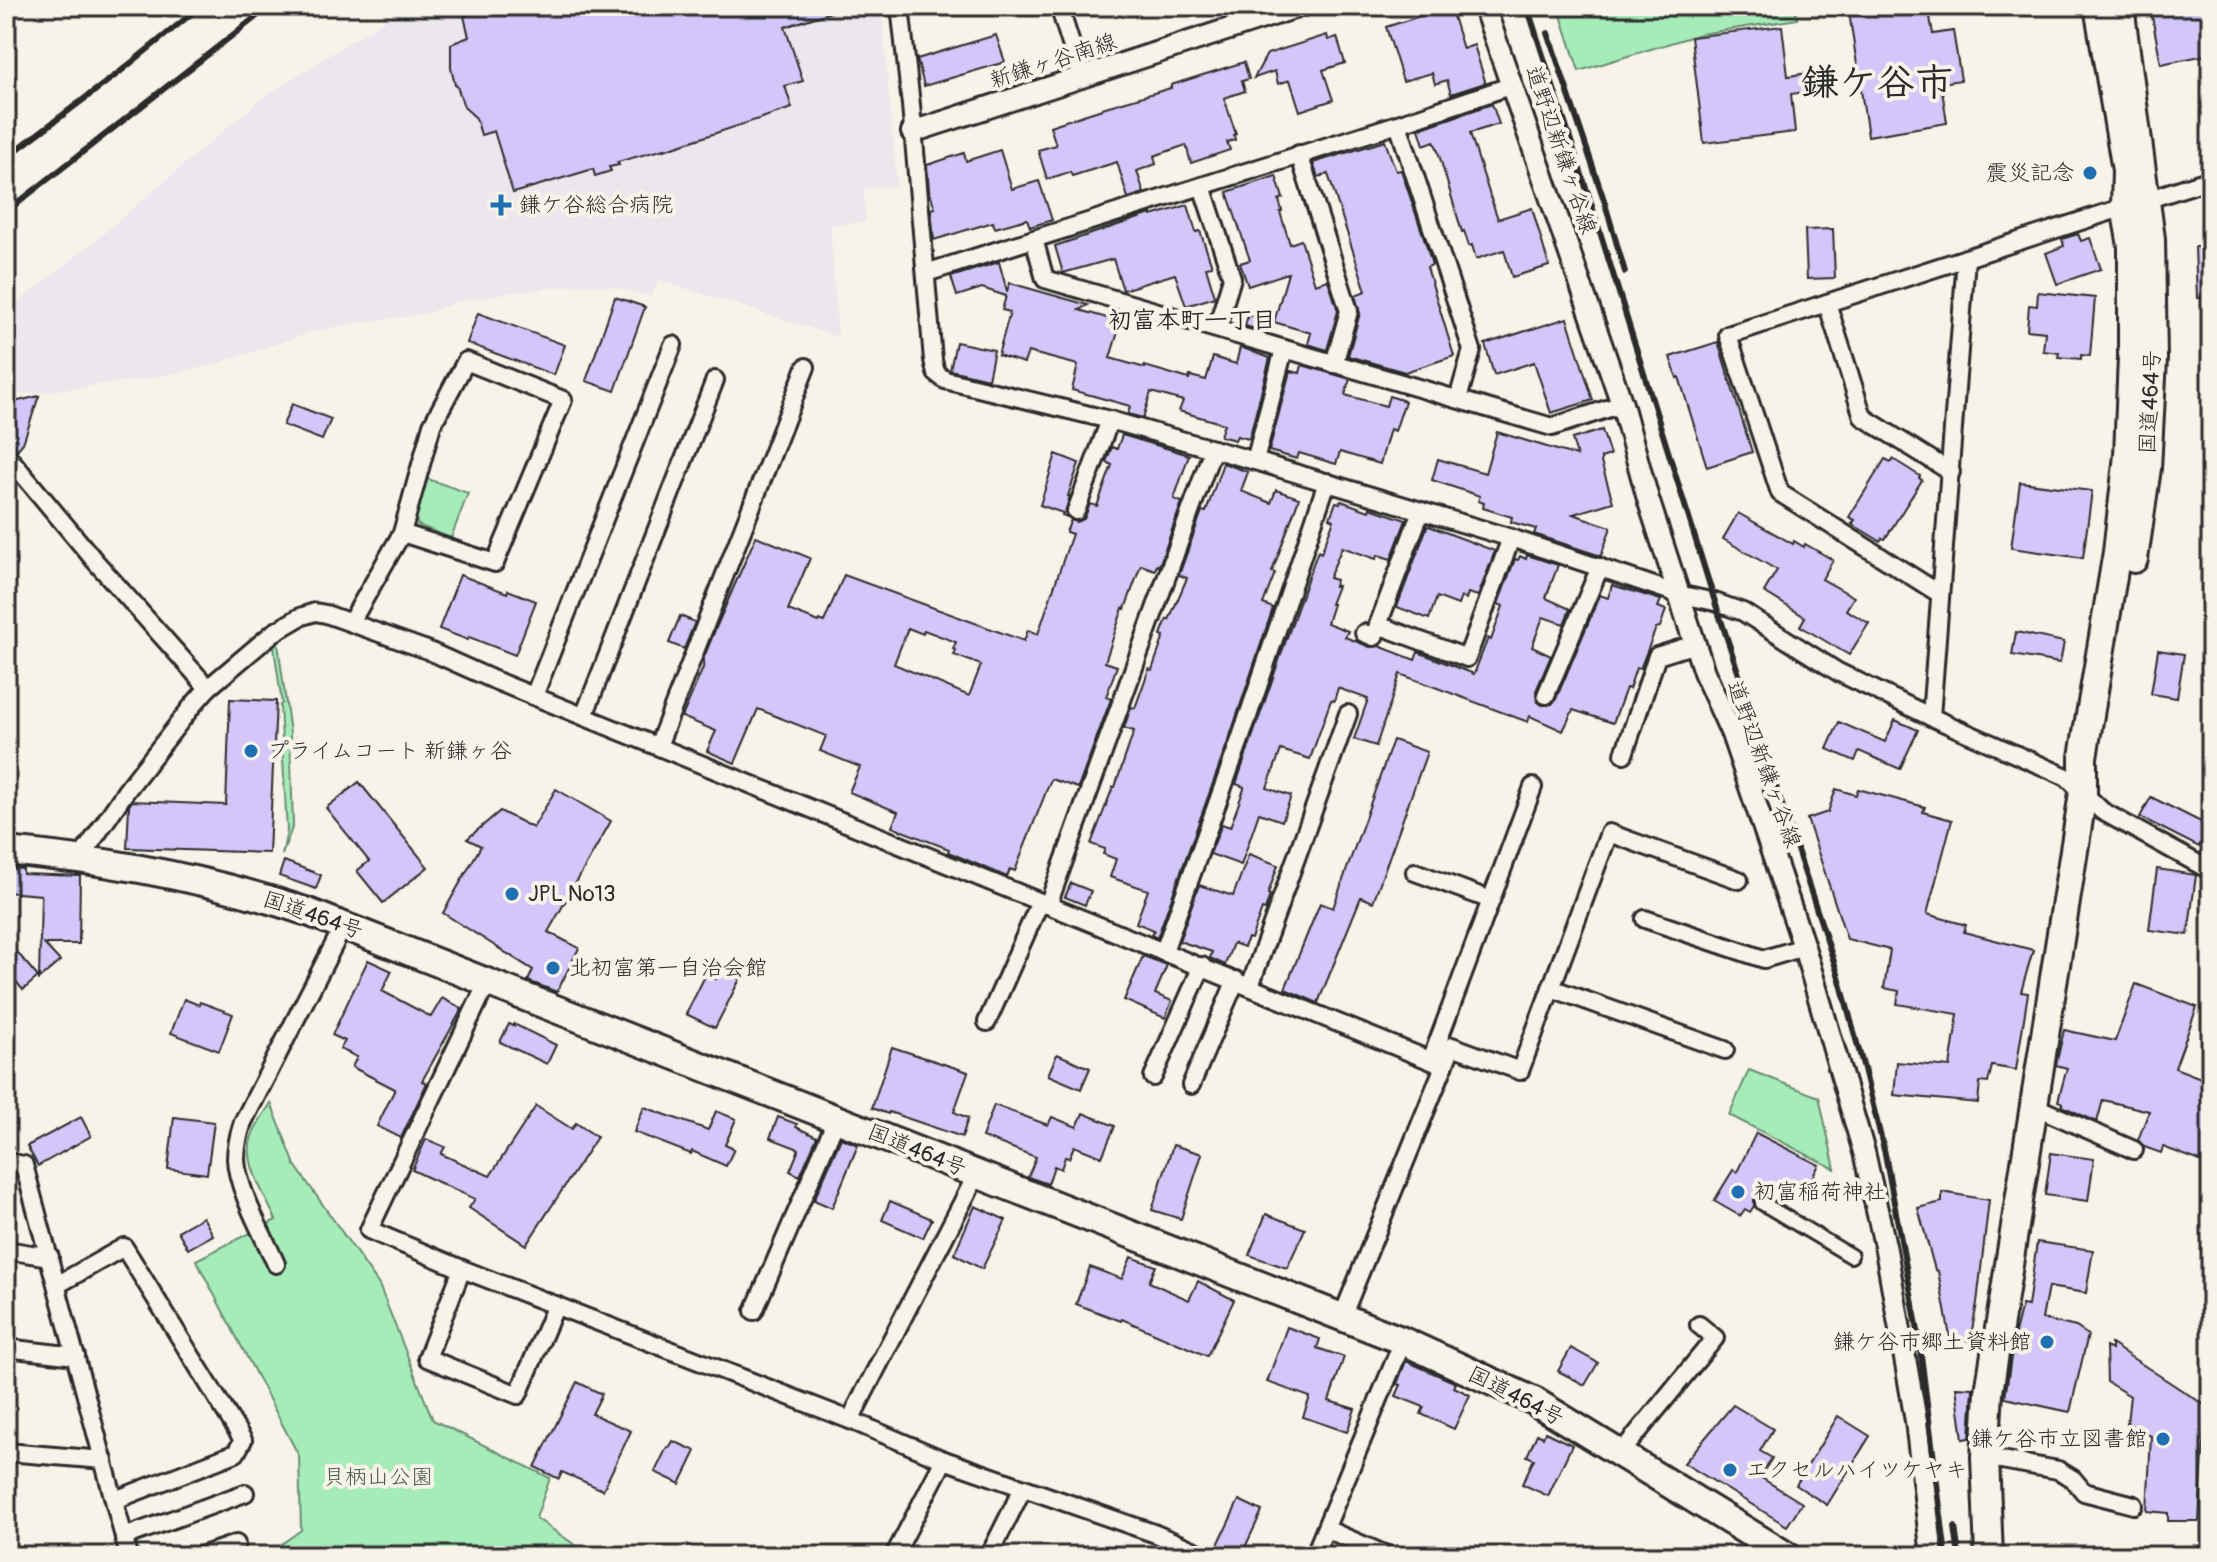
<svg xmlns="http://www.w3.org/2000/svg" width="2217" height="1562" viewBox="0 0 2217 1562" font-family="Pangolin,'Klee One',sans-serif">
<rect width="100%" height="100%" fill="#f7f3e8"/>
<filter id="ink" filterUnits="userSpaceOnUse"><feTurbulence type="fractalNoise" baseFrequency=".0125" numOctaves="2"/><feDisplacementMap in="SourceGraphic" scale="16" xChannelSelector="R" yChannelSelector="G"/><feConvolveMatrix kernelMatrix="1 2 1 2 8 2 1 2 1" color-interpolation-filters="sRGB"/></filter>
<g filter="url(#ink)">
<polygon fill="#ece6ed" points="407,6 881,6 897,186 864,189 865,222 830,225 838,337 659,280 650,296 608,286 584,284 502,294 456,302 425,314 347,324 309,333 213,365 146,379 9,396 6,386 6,312 96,240 262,98"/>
<g fill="#a6ecb8" stroke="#688c72" stroke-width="2">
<polygon points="1558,6 1794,6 1798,19 1700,34 1579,71"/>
<polygon points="425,478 468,493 451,538 418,525 414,517"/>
<polygon points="277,636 290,733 293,825 282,855 287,831 280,705 282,704 273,640"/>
<polygon points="1749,1070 1819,1097 1835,1169 1729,1115"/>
<path d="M271 1103 295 1165 379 1285 433 1420 550 1478 536 1518 591 1556H265L301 1530 299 1456 196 1260 276 1220C266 1197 242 1162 252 1136 256 1124 265 1113 271 1103Z"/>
</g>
<g fill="#d3c7f9" stroke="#2b2b2b" stroke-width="2" fill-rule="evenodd">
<polygon points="497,6 840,6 840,9 785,27 803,81 785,86 792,108 664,150 664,149 617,162 619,165 609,167 611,171 595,176 593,169 513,193 494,131 481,135 476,118 464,107 457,86 455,85 451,68 451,44 469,37 464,16"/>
<polygon points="1848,6 1928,6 1933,34 1953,31 1961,80 1941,83 1947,123 1868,136"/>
<polygon points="2150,6 2211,6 2211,54 2161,64"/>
<polygon points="1445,8 1452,13 1463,49 1474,45 1485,81 1485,83 1451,94 1447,80 1435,84 1432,73 1403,81 1386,27"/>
<polygon points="1782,26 1788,76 1816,72 1818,90 1791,94 1795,132 1704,143 1691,37"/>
<polygon points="996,35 1005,62 924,86 917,59"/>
<polygon points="1327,35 1328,40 1337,37 1345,63 1323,70 1333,100 1300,111 1290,80 1278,84 1275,71 1254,78 1267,54"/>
<polygon points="1244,62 1249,79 1242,81 1245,91 1224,98 1236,134 1234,135 1235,140 1227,142 1230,150 1191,163 1186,145 1154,156 1156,164 1137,171 1144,193 1128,198 1117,162 1072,176 1070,172 1047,179 1038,150 1056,145 1050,126 1102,109 1102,108 1171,88 1171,85"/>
<polygon points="1492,104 1499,124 1470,133 1490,196 1498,219 1532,208 1549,266 1512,277 1504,250 1476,259 1472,245 1469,246 1464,231 1462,232 1437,148 1434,141 1424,145 1419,129"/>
<polygon points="1385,141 1396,171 1401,170 1425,241 1432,265 1427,267 1454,356 1405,372 1348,356 1360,313 1355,295 1366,291 1328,174 1318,177 1313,163"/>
<polygon points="1000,150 1012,189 1039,181 1052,220 1030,227 1027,219 995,228 993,222 934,240 931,209 935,208 929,190 927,165 964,153 966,161"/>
<polygon points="1276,176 1283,198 1279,200 1282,211 1280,212 1290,244 1301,240 1315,284 1328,280 1338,311 1327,350 1308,344 1311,333 1274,322 1288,273 1248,286 1240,263 1250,260 1227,192"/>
<polygon points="1188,205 1196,232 1200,231 1212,266 1206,267 1215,297 1186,306 1175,274 1123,290 1113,259 1063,273 1055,246 1151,214 1151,216 1155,215"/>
<polygon points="1833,229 1835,278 1807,279 1805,230"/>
<polygon points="2078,234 2081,241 2090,238 2101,269 2057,284 2046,253 2064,246 2062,239"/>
<polygon points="2211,246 2211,298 2197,298 2195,247"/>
<polygon points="999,262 1007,291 1010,283 1088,305 1079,310 1121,322 1110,358 1145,368 1145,366 1189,379 1190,376 1206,380 1213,357 1236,364 1240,347 1270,358 1249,439 1237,436 1235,440 1220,436 1224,424 1179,411 1183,401 1151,392 1143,418 1128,414 1130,406 1072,390 1078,365 1028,352 1024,363 998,355 1010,312 1002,310 1006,296 982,288 957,296 951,277"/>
<polygon points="2038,292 2095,298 2090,356 2081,355 2081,359 2058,357 2059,353 2043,351 2045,332 2027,330 2029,305 2037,306"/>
<polygon points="615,297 645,307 615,391 586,381"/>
<polygon points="478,313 565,345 554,375 467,343"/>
<polygon points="1248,315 1269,320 1266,332 1245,326"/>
<polygon points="1567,318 1593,400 1551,413 1534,362 1494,375 1485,344"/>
<polygon points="956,342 994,350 988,379 950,370"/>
<polygon points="1718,342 1752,452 1707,467 1679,377 1677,378 1670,357"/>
<polygon points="1302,365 1350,379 1345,395 1386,406 1389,396 1405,401 1395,431 1390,429 1380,464 1340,452 1336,464 1299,453 1297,459 1269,451 1290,371 1300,373"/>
<polygon points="39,396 23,443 17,450 10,444 6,443 6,404"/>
<polygon points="292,404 331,419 322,440 283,425"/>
<polygon points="1602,430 1610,455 1601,458 1601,462 1613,502 1573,514 1611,527 1601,556 1534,534 1536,529 1511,522 1512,517 1483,508 1484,503 1478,501 1480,496 1432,480 1438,459 1485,473 1497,432 1577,456 1572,439"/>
<path d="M1122 435 1189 455 1174 499 1182 502 1159 566 1157 565 1155 570 1141 565 1125 609 1123 608 1105 662 1117 666 1106 697 1111 699 1078 788 1051 779 1015 871 1010 869 1007 877 948 852 949 849 892 827 898 812 849 792 860 767 820 751 826 736 758 709 735 763 707 751 716 731 682 717 703 668 704 657 715 630 756 536 810 558 788 610 819 622 820 620 824 622 844 575 1024 641 1028 630 1038 634 1072 534 1066 532 1071 520 1077 522 1084 519 1090 504 1097 506 1112 465 1106 462 1112 447 1117 449ZM908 628 923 634 924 630 956 642 953 649 956 650 954 655 981 665 969 696 894 664Z"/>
<polygon points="1056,454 1079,463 1068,496 1070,496 1065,512 1067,517 1062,515 1063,513 1040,505"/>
<polygon points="1885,459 1891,462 1893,459 1920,476 1919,478 1922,480 1885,539 1882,538 1880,541 1852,524 1855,520 1849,517"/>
<polygon points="1223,463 1248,472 1241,491 1271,503 1276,490 1299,498 1272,572 1275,573 1263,604 1273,608 1230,736 1157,938 1151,935 1154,930 1136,923 1148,890 1110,877 1116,859 1103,854 1105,849 1091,844 1113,787 1115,787 1134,731 1124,728 1131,707 1135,708 1149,669 1152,670 1164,636 1161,635 1167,619 1169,620 1187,578 1179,575 1202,511 1206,512"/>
<polygon points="2020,482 2092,491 2083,558 2011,548"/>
<polygon points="1341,501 1369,511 1370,508 1406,520 1391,559 1378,555 1376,559 1342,547 1329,578 1336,580 1334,586 1337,586 1330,604 1333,604 1327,623 1348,631 1345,637 1370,647 1379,646 1415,660 1418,652 1474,674 1488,638 1491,640 1503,606 1498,604 1515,559 1518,560 1520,556 1526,559 1527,555 1558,565 1546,598 1570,609 1564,624 1543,617 1532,647 1551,656 1536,691 1537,701 1542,705 1552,704 1556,699 1600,595 1608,598 1612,585 1661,600 1658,607 1666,610 1660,627 1656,628 1640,669 1636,668 1629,689 1626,688 1613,723 1573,710 1563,731 1530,716 1528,722 1400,674 1376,746 1354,739 1368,699 1338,688 1334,701 1331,700 1310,759 1281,750 1267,788 1291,796 1289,802 1282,821 1259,813 1241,865 1210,854 1222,824 1230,827 1244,789 1244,787 1236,784 1307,580 1318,551 1321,553 1334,520 1330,518 1336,502 1340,503"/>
<polygon points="1738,513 1793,544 1794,541 1804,547 1805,544 1833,560 1822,579 1854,597 1846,610 1869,623 1849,655 1800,626 1805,617 1764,592 1777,570 1723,539"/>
<polygon points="1429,526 1495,551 1478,596 1468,593 1466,599 1461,597 1458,605 1437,597 1429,619 1397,607 1427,527"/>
<polygon points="460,575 507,593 508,590 536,601 515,655 469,637 468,640 439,629"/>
<polygon points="680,616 695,622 684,649 669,643"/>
<polygon points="2016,632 2064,642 2060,663 2012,655"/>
<polygon points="2158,650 2184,654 2177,698 2151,694"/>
<polygon points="230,699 276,701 269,853 127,848 129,806 132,801 226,805"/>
<polygon points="1895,720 1918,730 1900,769 1859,751 1855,761 1827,749 1839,722 1885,742"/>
<polygon points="1393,740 1427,752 1373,902 1361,897 1318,1003 1285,989 1320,903 1333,908"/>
<polygon points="359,782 428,867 383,903 357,871 369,861 326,808"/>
<polygon points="556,789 611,821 548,932 579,948 557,992 528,981 533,970 443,913 481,846 467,839 500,811 533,828"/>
<polygon points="1836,789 1856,795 1858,789 1925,807 1923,812 1952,820 1927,914 1966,925 1964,932 2033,950 2021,992 2028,993 2016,1070 1992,1066 1988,1083 1980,1082 1978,1103 1894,1095 1897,1062 1950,1067 1958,1014 1897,1004 1899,991 1884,988 1890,950 1847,939 1807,819 1828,812"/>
<polygon points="2151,797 2209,826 2199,847 2140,817"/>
<polygon points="1249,854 1278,865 1268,894 1270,895 1265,910 1262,909 1251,939 1248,938 1244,947 1233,943 1225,965 1210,958 1212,952 1179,941 1199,885 1233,896"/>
<polygon points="284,861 321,875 316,889 279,876"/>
<polygon points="6,868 23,869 23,874 80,876 79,944 44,944 60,961 39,979 41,895 6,892"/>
<polygon points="2157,869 2196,875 2188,935 2149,930"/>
<polygon points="1071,883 1091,891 1085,905 1065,897"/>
<polygon points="17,952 38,977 23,990 6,970 6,962"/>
<polygon points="1143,956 1167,965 1155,994 1172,1001 1165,1018 1124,1000"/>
<polygon points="368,960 392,971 382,991 431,1017 442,998 462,1009 422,1081 427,1083 401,1138 377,1126 395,1089 352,1067 357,1057 340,1049 345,1041 332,1035"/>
<polygon points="720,969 740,979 715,1028 686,1014 706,974 716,979"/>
<polygon points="2136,984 2197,1007 2175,1068 2211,1082 2211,1165 2163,1147 2161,1153 2144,1147 2138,1140 2149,1111 2103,1100 2097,1122 2062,1106 2063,1103 2058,1101 2067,1068 2056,1065 2064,1030 2115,1041"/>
<polygon points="184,999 199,1005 200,1002 233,1014 219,1051 171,1033"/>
<polygon points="509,1024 514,1026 514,1024 556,1045 547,1064 500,1042"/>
<polygon points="892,1047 968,1072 954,1112 968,1118 962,1137 889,1112 888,1114 872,1108"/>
<polygon points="1057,1054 1090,1068 1081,1089 1048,1075"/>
<polygon points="994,1105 1048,1125 1052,1117 1077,1127 1083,1113 1115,1126 1102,1157 1074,1146 1069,1158 1065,1157 1061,1169 1054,1166 1048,1184 1028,1177 1036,1157 982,1137"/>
<polygon points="536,1106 572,1129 576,1123 597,1137 526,1245 469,1208 475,1199 412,1170 426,1139 445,1147 441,1154 490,1176"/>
<polygon points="644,1107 708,1130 716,1111 736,1119 725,1145 734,1149 726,1166 692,1151 691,1154 634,1132"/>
<polygon points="81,1117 91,1136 38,1166 27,1146"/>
<polygon points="174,1117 214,1122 207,1174 168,1169"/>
<polygon points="778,1117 797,1124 796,1127 817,1137 800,1176 790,1171 799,1149 770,1138"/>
<polygon points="1756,1133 1819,1165 1803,1195 1795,1191 1792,1196 1766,1184 1760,1194 1754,1199 1754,1206 1750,1212 1745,1209 1740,1216 1714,1201 1733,1170 1737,1172"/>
<polygon points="841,1138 858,1145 832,1208 814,1200"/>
<polygon points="1173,1145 1202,1154 1181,1219 1152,1210"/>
<polygon points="2051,1153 2094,1159 2088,1201 2045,1195"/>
<polygon points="1942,1192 1989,1200 1977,1303 1970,1341 1950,1337 1938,1271 1935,1270 1918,1208 1942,1202"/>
<polygon points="890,1201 932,1219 923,1238 882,1220"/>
<polygon points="975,1206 1006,1220 982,1269 954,1254"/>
<polygon points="1266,1214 1305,1229 1287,1268 1249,1255"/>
<polygon points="203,1217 213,1235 188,1249 178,1231"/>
<polygon points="2037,1242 2093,1250 2086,1293 2048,1287 2042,1319 2076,1327 2088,1335 2070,1412 2005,1398 2014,1337 2022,1305 2028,1306"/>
<polygon points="1131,1257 1156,1266 1149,1282 1189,1300 1198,1281 1234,1300 1207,1356 1122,1319 1121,1321 1076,1304 1090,1267 1122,1279"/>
<polygon points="1287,1327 1320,1339 1317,1348 1344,1357 1329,1401 1355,1409 1347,1432 1303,1417 1310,1397 1267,1382"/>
<polygon points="2111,1344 2206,1406 2199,1521 2168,1521 2168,1513 2147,1511 2151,1436 2127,1423 2130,1396 2107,1382 2106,1347 2111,1350"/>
<polygon points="1571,1348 1598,1363 1585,1385 1558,1371"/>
<polygon points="1406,1361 1456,1383 1454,1387 1470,1395 1454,1429 1421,1414 1424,1407 1396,1396 1401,1385 1397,1384"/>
<polygon points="577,1382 602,1394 592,1414 631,1431 603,1490 562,1472 559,1479 535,1467"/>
<polygon points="1956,1387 1973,1388 1970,1438 1963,1439"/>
<polygon points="1733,1405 1773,1429 1760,1451 1772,1458 1760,1477 1802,1503 1787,1526 1684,1463"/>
<polygon points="1838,1416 1870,1436 1827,1505 1796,1485"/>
<polygon points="1545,1432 1572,1445 1548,1496 1522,1484 1534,1459 1527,1456 1537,1434 1543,1437"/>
<polygon points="673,1441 696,1451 680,1484 655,1472 667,1447 669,1448"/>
<polygon points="1239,1500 1262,1511 1241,1556 1232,1556 1216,1549"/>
</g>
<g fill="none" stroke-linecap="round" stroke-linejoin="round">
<g stroke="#2b2b2b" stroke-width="18">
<polyline id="pedestrian" points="1762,1203 1851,1256"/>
</g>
<g stroke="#2b2b2b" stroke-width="22">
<g id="minor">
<polyline points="900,6 911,105 933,360 936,373 945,380 1110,420 1255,461 1511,538 1678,594 1715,602 1743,612 1838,672 1931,717 2067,777 2102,811 2211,871"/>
<polyline points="1059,6 1081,76"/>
<polyline points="1398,124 1472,350 1458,399"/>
<polyline points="1299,154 1349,311 1334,364"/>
<polyline points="1202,186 1232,278 1217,327"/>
<polyline points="1034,239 1045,279 1552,427 1622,404"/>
<polyline points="926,273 1398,124 1513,85"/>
<polyline points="1827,303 1863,417 1951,472"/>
<polyline points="6,454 95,561 208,688"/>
<polyline points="1255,461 1284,349"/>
<polyline points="1076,511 1110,420"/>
<polyline points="1421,511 1378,625 1467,658 1511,538"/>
<polyline points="1940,594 1780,493 1728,335 2211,179"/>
<polyline points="351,622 402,533 432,425 466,361 563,400 495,563 402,533"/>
<polyline points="1364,633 1374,637 1378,625"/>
<polyline points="1546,695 1600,567"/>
<polyline points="534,696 673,345"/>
<polyline points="584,716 715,380"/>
<polyline points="1931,717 1966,258"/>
<polyline points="658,746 806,367"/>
<polyline points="1624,754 1657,656 1695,644"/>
<polyline points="80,859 126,791 193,705 208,688 273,633 300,617 315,612 326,614 427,650 494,680 1444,1066 1342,1317"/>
<polyline points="1415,872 1491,900 1431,1060"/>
<polyline points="1491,900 1533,787"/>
<polyline points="1048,905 1213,449"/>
<polyline points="1645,919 1764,959 1804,947"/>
<polyline points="1164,951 1240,740 1327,482"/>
<polyline points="488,981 369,1230 462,1269 850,1420 944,1460 1156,1534 1207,1556"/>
<polyline points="1250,986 1348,714"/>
<polyline points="1551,988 1725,1050"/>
<polyline points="987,1022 1040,902"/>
<polyline points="1444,1066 1452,1046 1520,1071 1609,833 1739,880"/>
<polyline points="1153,1077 1202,966"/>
<polyline points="1191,1085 1236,980"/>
<polyline points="2034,1106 2134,1150"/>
<polyline points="6,1162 24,1165 129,1556"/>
<polyline points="6,1250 50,1257"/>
<path d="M276 1264C264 1236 237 1189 236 1159 236 1146 239 1134 243 1122L344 925"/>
<polyline points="462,1269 427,1358 518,1395 556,1305"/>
<polyline points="57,1285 124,1247 243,1440 236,1453 115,1500"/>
<polyline points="754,1311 837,1118"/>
<polyline points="6,1348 76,1356"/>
<polyline points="850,1420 977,1174"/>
<polyline points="6,1452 104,1460"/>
<polyline points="1620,1454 1715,1338 1699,1325"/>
<polyline points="1985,1457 2058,1470 2073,1479 2084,1492 2134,1505"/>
<polyline points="1326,1529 1389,1556"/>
<polyline points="124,1537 245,1493"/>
<polyline points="201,1556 236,1544"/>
<polyline points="894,1556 944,1460"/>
<polyline points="989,1556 1023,1488"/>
<polyline points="1314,1556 1403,1341"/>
</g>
</g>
<g stroke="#2b2b2b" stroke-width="26">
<g id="tertiary">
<polyline points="1484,6 1622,404 1648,499 1704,672 1732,734 1804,947 1864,1152 1886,1250 1916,1421 1932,1556"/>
<polyline points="912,132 1300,6"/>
</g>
</g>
<g stroke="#2b2b2b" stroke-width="32">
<g id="trunk">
<polyline points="2120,6 2151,239 2153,359 2147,468 2134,559"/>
<path d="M6 851C109 860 210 879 308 912L1403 1341 1534 1401 1787 1556"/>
<polyline points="1989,1556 1985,1457 1989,1392 2083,793 2083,757 2117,552 2128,455 2132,357 2132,246 2125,207 2126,170 2098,6"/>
</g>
</g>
<use href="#pedestrian" stroke="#f7f3e8" stroke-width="12"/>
<use href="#minor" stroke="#f7f3e8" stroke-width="16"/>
<use href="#tertiary" stroke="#f7f3e8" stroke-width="20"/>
<use href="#trunk" stroke="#f7f3e8" stroke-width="26"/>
<g stroke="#2b2b2b" stroke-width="6">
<polyline points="1527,6 1591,203 1715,602 1840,980 1864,1069 1885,1154 1918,1331 1946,1556"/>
<polyline points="1548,33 1604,200 1625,272"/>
<polyline points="6,158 121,71 201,6"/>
<polyline points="6,212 270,6"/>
<polyline points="1955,1527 1959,1556"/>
</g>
</g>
</g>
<g fill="#1f6fb2" stroke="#f7f3e8" stroke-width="3">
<circle cx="2090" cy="173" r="8"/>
<path d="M497 193h8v8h8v8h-8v8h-8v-8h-8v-8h8z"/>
<circle cx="251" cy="751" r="8"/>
<circle cx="512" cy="894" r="8"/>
<circle cx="553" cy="968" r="8"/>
<circle cx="1738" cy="1192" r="8"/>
<circle cx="2047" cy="1342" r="8"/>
<circle cx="2163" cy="1439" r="8"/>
<circle cx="1730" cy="1470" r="8"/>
</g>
<g text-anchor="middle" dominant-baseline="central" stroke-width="8" stroke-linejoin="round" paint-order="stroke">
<g font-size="22" fill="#2b2b2b" stroke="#f7f3e8">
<text transform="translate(1053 61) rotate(-18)">新鎌ヶ谷南線</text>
<text transform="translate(1561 150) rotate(71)">道野辺新鎌ヶ谷線</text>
<text transform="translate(2150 402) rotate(-87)">国道464号</text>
<text transform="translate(1764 764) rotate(70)">道野辺新鎌ヶ谷線</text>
<text transform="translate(313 915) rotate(19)">国道464号</text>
<text transform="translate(917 1150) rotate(22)">国道464号</text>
<text transform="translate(1516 1396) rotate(27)">国道464号</text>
</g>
<g font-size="22" fill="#2b2b2b" stroke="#f7f3e8" text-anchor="start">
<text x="2074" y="173" text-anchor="end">震災記念</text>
<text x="519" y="205">鎌ケ谷総合病院</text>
<text x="267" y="751">プライムコート 新鎌ヶ谷</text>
<text x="528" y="894">JPL No13</text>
<text x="569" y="968">北初富第一自治会館</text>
<text x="1754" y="1192">初富稲荷神社</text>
<text x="2031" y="1342" text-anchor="end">鎌ケ谷市郷土資料館</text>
<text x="2147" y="1439" text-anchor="end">鎌ケ谷市立図書館</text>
<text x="1746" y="1470">エクセルハイツケヤキ</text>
</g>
<g font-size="22" fill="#4a5b4e" stroke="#f7f3e8">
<text x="378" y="1477">貝柄山公園</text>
</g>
<g font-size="24" font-weight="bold" fill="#2b2b2b" stroke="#f7f3e8">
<text x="1192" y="320">初富本町一丁目</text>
</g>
<g font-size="38" font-weight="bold" fill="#2b2b2b" stroke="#f7f3e8">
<text x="1877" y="83">鎌ケ谷市</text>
</g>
</g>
<rect width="2217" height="1562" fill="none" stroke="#f7f3e8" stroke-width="32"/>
<rect x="16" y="16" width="2185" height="1530" fill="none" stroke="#2b2b2b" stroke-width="3" filter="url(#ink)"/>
</svg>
